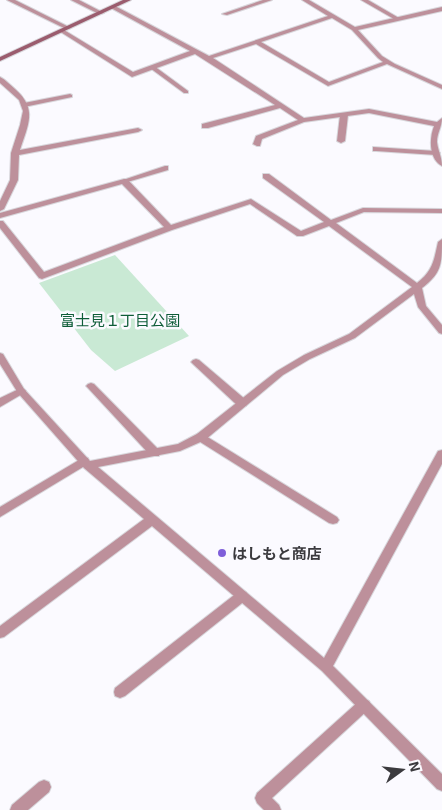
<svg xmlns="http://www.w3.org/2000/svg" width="442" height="810" viewBox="0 0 442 810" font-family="'Exo 2','Noto Sans JP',sans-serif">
<rect width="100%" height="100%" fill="#fbfaff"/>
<polygon fill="#c9e9d4" points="115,255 189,336 115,371 91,350 39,283"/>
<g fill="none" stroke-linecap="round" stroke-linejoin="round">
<g stroke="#d8d7dc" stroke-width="2">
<g id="lane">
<polygon points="263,0 272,0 227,15 222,14"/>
<polygon points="361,0 368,0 399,18 394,19"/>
<polygon points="150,66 154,66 188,91 188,93 184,93 150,68"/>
<polygon points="70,94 72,95 72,97 24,107 21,105 24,103"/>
<polygon points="344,113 348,115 345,141 341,143 337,141 340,115"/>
<polygon points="373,147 436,151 440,153 436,155 376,151 373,151"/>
<polygon points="165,166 168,166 168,170 124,183 120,181"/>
<polygon points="196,359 199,360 246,400 247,403 246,406 238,406 193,364 191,362 193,360"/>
<polygon points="91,383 94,384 159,450 160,453 159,456 151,456 88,388 86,386 88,384"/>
<polygon points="21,388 24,389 26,391 24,393 0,407 0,398"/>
<polygon points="201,433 337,517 339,520 337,523 333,524 329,523 197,440 196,437 197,434"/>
<polygon points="84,457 88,458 89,461 88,464 0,517 0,507"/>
<polygon points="242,591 246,592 248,596 246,600 125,696 120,698 115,696 114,692 115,688 238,592"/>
<polygon points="364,699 369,701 371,705 369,709 272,798 279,805 281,810 264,810 257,803 255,798 257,793 359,701"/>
<polygon points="44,780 49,782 51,787 49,792 28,810 10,810 12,805 39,782"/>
</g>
</g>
<g stroke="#d8d7dc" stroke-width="2">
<g id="street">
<polygon points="7,0 15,0 71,28 66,29"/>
<polygon points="71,0 79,0 104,13 99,14"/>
<path d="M302 0H309L355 27 442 7V11L358 30 382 56 395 64 442 85V89L387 64 328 86 256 44 213 58 304 118 369 109 437 122 442 118C442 127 437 133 437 142 438 151 442 157 442 166 429 159 429 139 434 126L369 113 304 122 262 139 260 146H257L253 144 256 136 298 120 280 108 208 128H202V124L275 105 195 54 132 77 59 31 64 30 133 72 190 51 111 8V6H115L209 56 328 16ZM332 18 352 30 378 58 383 62 329 82 261 42Z"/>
<path d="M0 77C6 80 10 85 15 89 38 109 28 125 20 150L138 128 142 130 138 132 19 155 18 180 4 209 0 211V201L10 180 11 153 20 125 23 111 19 100 0 83Z"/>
<path d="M263 174H269L331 220 363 208 442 209V213L364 212 336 223 417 283C433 271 434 260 438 242L442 239C442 263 442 273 422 288L426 306 442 325V334L439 333 418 307 414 294 355 338 310 359 283 375 205 440 180 451 98 467 324 658 438 451 442 450V464L333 666 442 774V791L437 789 322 671 152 526 4 637 0 638V626L144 519 84 468 18 393 0 364V353L3 354 24 389 90 461 178 444 197 434 277 371 304 355 349 334 412 287 329 226 303 236H297L250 204 172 230 42 279 39 278 0 228V221H3L44 272 164 227 122 184 0 218V213L124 179H127L171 225 251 199 301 231 324 222 263 178Z"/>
</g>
</g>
<g stroke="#d8d7dc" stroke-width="2">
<polygon id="secondary" points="123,0 131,0 0,61 0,57"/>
</g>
<use href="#lane" fill="#bd909b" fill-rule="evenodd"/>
<use href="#street" fill="#bd909b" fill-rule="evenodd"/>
<use href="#secondary" fill="#9b5c6e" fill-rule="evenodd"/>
</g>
<circle fill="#7f5fda" stroke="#fbfaff" stroke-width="2" cx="222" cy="553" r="5"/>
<g text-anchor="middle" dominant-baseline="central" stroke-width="5" stroke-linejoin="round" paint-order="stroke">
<g font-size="15" fill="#0e5d38" stroke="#fbfaff">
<text x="120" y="320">富士見１丁目公園</text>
</g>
<g font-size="15" font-weight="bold" fill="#3b3a3e" stroke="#fbfaff" text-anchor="start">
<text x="232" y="553">はしもと商店</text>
</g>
</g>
<g transform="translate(402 770) rotate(75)" stroke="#fbfaff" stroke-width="4" paint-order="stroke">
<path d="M0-4L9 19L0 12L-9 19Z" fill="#3b3a3e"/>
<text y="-8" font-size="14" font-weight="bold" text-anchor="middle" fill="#3b3a3e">N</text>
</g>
</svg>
